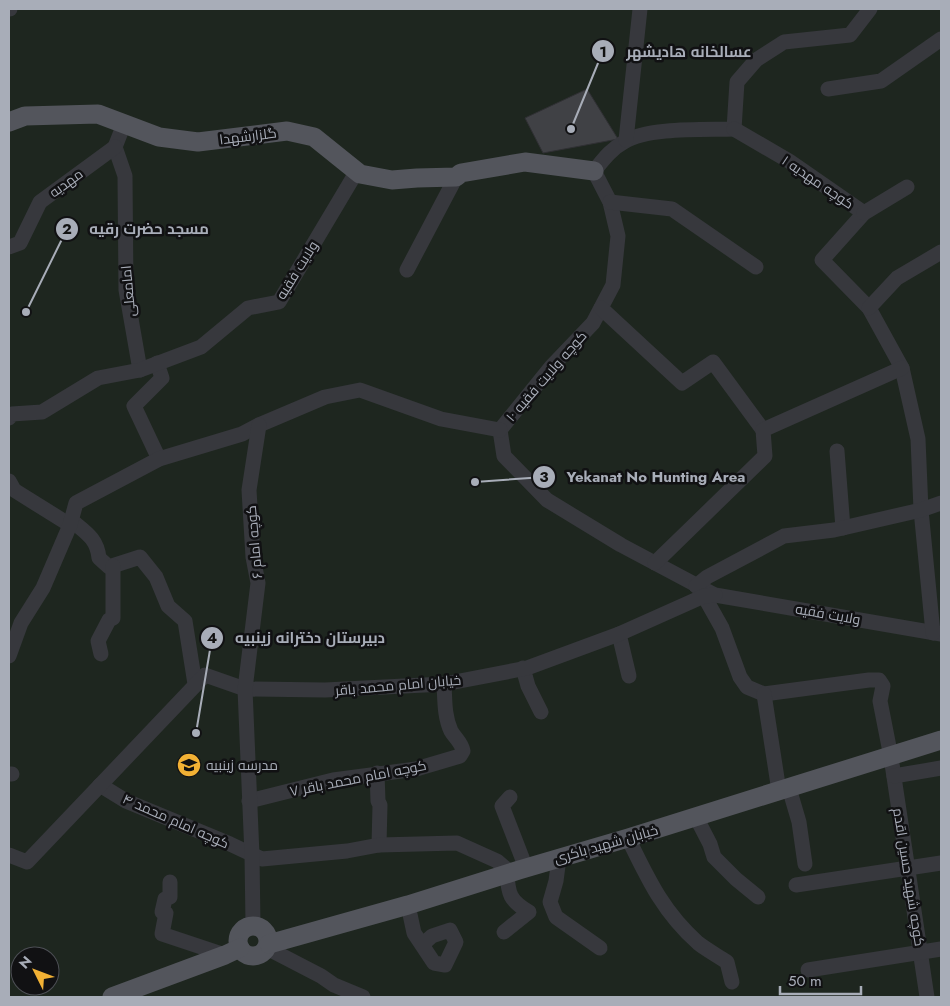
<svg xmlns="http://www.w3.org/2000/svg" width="950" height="1006" viewBox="0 0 950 1006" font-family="Jost,Cairo,sans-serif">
<rect width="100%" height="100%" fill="#161618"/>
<path fill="#1e261f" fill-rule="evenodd" d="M9 9H941V997H9ZM20 956H50V986H20Z"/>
<polygon fill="#404145" stroke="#303034" points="587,89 618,139 543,153 525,118"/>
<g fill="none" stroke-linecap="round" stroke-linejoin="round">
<g stroke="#37383d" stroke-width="15">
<polyline points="9,9 10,9"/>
<path d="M870 9 850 35 784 42 756 60 737 82 734 129C705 130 648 127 624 142 611 149 603 160 594 171L610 202 618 236 613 285 593 323 551 367 500 430 504 456 547 500 621 545 715 595 941 634"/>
<polyline points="828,89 881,81 941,39"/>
<polyline points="124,124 115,147 125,176 126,290 140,370"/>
<polyline points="734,129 789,161 864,213 822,260 869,308 902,368 918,439 921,510 933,633"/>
<polyline points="626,140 640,9"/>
<polyline points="610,202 672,209 756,267"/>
<polyline points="864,213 907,187"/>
<polyline points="9,247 20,243 40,202 115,147"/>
<polyline points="407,270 456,177"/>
<polyline points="601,308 682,383 713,362 763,430"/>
<polyline points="869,308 897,278 941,252"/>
<polyline points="157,363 162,378 134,406 159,459"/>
<polyline points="9,418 12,414 42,412 98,378 140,370 201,347 248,308 279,302 357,171"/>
<polyline points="837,451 843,528"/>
<polyline points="9,481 14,490 70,525"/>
<path d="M71 520C85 532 97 538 99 558L109 567 140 557 156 577 168 606 185 621 195 684"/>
<polyline points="655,563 765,456 763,430 902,368"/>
<polyline points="696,586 707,577 784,536 834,530 921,510 941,503"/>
<polyline points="704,596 722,628 740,677 747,687 764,694 869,680 879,680 883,686 880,701 891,757 927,997"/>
<polyline points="619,634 629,676"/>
<polyline points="101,654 98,641 109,620 113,618 113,566"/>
<polyline points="9,656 21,623 43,588 70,525 76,503 159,459 242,434 259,425 325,397 360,390 441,419 500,430"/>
<polyline points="523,668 528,686 541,712"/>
<polyline points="764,694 779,791"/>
<polyline points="377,773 378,801 380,805 379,845"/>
<polyline points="9,774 12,774"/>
<polyline points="894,776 941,768"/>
<polyline points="100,785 126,801 230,844 262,859 347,851 379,845 457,843 497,861 510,872"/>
<polyline points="789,788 799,822 805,864"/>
<polyline points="510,797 502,806 526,868"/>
<path d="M249 801 333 780 416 769 460 756 463 751C462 743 455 738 451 731 444 716 445 699 444 684"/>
<polyline points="696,817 710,844 714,857 736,879 758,897"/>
<path d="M628 838C648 879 663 912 698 943 707 950 718 956 727 962L732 982"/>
<polyline points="9,855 27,862 205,675 245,689 325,690 444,684 527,668 619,634 704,596 715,595"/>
<polyline points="559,858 556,881 550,902 556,917 600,948"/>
<polyline points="170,882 170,897 165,899 162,912 166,913 162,934 225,955"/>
<polyline points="796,885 941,863"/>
<polyline points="408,905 414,933 434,963 445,965 456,942 450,930 432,936 422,945"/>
<polyline points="253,925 252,855 245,689 258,583 253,557 249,490 259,425"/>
<path d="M504 932 529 912C510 901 508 894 507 873"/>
<polyline points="267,948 321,976 334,985 363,997"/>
<polyline points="808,970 941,949"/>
</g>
<g stroke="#53555c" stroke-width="19">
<polyline points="9,122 25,116 98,114 159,137 198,142 287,131 314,137 360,174 392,180 417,178 456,177 461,173 525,162 594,171"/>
<circle cx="253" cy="941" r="15"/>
<polyline points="269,944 408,905 519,870 628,838 941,740"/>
<polyline points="112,997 225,955 240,948"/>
</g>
</g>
<defs>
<g id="school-disc" transform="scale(1.25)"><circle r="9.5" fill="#f2b134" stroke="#111113"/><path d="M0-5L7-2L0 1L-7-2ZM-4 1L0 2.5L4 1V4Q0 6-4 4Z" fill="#111"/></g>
</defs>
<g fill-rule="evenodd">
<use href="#school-disc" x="189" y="765"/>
</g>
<g text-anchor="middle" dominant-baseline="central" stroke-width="5" stroke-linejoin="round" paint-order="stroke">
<g font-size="14" fill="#a8adb8" stroke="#111113">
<text transform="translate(248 136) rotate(-7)">گلزارشهدا</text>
<text transform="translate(818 182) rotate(34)">کوچه مهدیه ۱</text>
<text transform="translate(66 183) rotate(-36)">مهدیه</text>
<text transform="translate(297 270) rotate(-58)">ولایت فقیه</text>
<text transform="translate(128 291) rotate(-95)">امامعلی</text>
<text transform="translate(546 376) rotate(-49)">کوچه ولایت فقیه ۱۰</text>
<text transform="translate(254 542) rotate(-95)">کوچه امام ۶</text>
<text transform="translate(828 614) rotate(10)">ولایت فقیه</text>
<text transform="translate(398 685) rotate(-5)">خیابان امام محمد باقر</text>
<text transform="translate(358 778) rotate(-11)">کوچه امام محمد باقر ۷</text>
<text transform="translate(176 821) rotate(24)">کوچه امام محمد ۴</text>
<text transform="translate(606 844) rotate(-16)">خیابان شهید باکری</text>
<text transform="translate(909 877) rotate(81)">کوچه شهید حسین اقدم</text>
</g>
<g font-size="14" fill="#a8adb8" stroke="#111113" text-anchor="start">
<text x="206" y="765">مدرسه زینبیه</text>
</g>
</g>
<path fill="none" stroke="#a8adb8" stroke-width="2" d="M571 129L603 51M26 312L67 229M475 482L544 477M196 733L212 638"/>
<g fill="#a8adb8" stroke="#111113" stroke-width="2">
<circle cx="571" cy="129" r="5"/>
<circle cx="26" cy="312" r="5"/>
<circle cx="475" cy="482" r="5"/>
<circle cx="196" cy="733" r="5"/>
<circle cx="603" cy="51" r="12"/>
<circle cx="67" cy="229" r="12"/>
<circle cx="544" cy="477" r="12"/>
<circle cx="212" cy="638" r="12"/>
</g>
<g font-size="15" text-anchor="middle" font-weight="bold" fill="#111">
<text x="603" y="57">1</text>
<text x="67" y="234">2</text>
<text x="544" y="482">3</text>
<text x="212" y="643">4</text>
</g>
<g font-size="15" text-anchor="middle" font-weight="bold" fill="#a8adb8" stroke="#111113" stroke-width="5" stroke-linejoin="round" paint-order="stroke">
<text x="689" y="57">عسالخانه هادیشهر</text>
<text x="149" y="234">مسجد حضرت رقیه</text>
<text x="656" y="482">Yekanat No Hunting Area</text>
<text x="310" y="643">دبیرستان دخترانه زینبیه</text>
</g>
<rect width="950" height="1006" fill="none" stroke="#a8adb8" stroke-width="20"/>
<g transform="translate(35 971) rotate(312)"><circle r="24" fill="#111113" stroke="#4d4f55"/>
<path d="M0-4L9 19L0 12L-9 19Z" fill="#f2b134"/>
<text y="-8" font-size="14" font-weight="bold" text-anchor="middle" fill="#a8adb8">N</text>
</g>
<path d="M780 986v8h81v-8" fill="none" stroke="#a8adb8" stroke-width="2.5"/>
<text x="788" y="986" font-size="15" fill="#a8adb8" stroke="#111113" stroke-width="4" paint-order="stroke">50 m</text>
</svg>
